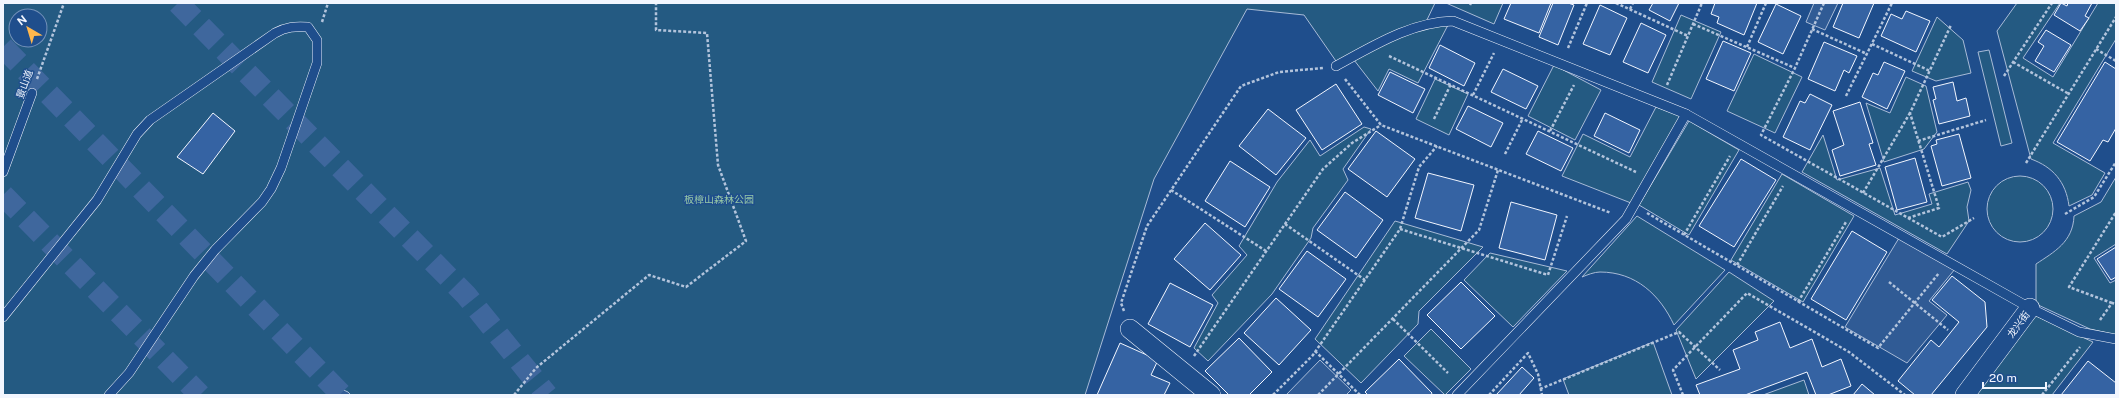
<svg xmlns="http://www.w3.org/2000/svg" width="2119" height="398" viewBox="0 0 2119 398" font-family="'Public Sans','Noto Sans SC',sans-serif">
<rect width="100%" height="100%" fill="#1f4e8c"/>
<g fill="#245a82" stroke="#a8bbd7" fill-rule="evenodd">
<path d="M3 3H1435L1425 24 1338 64 1304 15 1247 9 1154 179 1085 395H3ZM16 16H40V40H16Z"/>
<polygon points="1446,3 1503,3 1494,24"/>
<path d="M2017 3H2060L2023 58 2053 77 2098 3H2116V39L2053 143 2105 173 2092 195 2069 206C2066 182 2053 167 2031 159L1997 31Z"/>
<polygon points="1681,15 1721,32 1691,99 1652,82"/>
<polygon points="1937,17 1963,40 1971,73 1936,81 1912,71"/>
<polygon points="1436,23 1448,25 1418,83 1389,69 1378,91 1354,60 1386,41"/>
<polygon points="1989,50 2012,143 2001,146 1978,52"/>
<polygon points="1754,54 1802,77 1775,133 1727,111"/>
<polygon points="1554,65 1601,90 1575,140 1528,116"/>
<polygon points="1906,77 1926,86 1937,132 1924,149 1884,162 1866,103 1890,113"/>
<polygon points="1435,79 1468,94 1449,135 1416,119"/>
<polygon points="1656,107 1682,116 1631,203 1562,176 1583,134 1630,157"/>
<polygon points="1689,121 1739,150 1689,235 1639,205"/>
<polygon points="1364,127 1371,129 1343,169 1348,180 1313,228 1311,238 1272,294 1208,361 1194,348 1218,303 1212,295 1247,255 1239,246 1277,182 1310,140 1320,156"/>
<polygon points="1823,135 1837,180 1880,168 1895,215 1932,204 1929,194 1968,182 1971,190 1967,207 1969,221 1947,254 1802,172"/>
<polygon points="1782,174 1854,216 1803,302 1731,260"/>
<circle cx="2020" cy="209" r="33"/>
<path d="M2116 177V244L2094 258 2110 283 2116 280V335L2090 329 2036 304V264C2054 252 2073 242 2074 216L2101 202Z"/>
<path d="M1637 216 1725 270 1674 325C1660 295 1636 272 1600 272 1594 272 1587 275 1582 277Z"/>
<polygon points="1395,221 1483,247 1419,311 1418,324 1361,383 1315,339"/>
<polygon points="1490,253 1567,271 1513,327 1464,280"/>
<polygon points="1729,272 1774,301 1696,379 1676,330"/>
<polygon points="2034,315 2093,342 2052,395 1973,395"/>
<polygon points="1431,329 1471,369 1445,395 1404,356"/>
<polygon points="1653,342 1672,395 1569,395 1563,379"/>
<polygon points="1804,380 1809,395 1763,395"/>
</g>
<g fill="#305b95" stroke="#a8bbd7">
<polygon points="1814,3 1838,3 1825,30 1806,22"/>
<polygon points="1899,238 1955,269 1929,301 1947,315 1907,363 1845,327"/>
<polygon points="1320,360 1351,390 1346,395 1286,395"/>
<polygon points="339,388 348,392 351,395 329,395 330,392"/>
</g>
<g fill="#3563a3" stroke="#f2f6ff">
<polygon points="1511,3 1551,3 1539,33 1504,19"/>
<polygon points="1553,3 1568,3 1574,5 1558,45 1539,37"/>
<polygon points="1653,3 1679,3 1670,21 1649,10"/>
<polygon points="1715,3 1757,3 1744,35 1717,23 1719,17 1711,14"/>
<polygon points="1843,3 1874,3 1859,38 1833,27"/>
<polygon points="2061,3 2067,6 2068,3 2092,3 2085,16 2089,18 2080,31 2054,15"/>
<polygon points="1776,4 1801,16 1783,54 1758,42"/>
<polygon points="1600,5 1627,18 1610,55 1583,44"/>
<polygon points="1906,11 1930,21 1916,52 1881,36 1891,14 1902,19"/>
<polygon points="1641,23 1666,35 1648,73 1623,62"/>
<polygon points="2046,30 2071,45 2054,72 2035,61 2044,46 2038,42"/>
<polygon points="1723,41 1751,53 1734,91 1706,79"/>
<polygon points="1824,42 1857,56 1849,73 1844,70 1835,91 1808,79"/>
<polygon points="1440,45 1475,63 1464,86 1429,68"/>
<polygon points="1884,62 1905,71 1887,109 1862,97 1873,73 1878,75"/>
<polygon points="2105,62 2116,69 2116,128 2108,142 2103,140 2090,161 2057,142"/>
<polygon points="1503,69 1538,86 1526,109 1491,92"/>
<polygon points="1390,72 1425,89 1413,113 1378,95"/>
<polygon points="1953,82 1957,101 1966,98 1970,116 1939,124 1933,100 1936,99 1933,87"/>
<polygon points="1336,84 1362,124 1322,150 1296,110"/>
<polygon points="1810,94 1832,105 1810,150 1783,137 1800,101 1805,103"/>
<polygon points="1860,102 1873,143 1869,144 1876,165 1840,176 1832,150 1844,145 1833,111"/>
<polygon points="1468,106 1503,123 1491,147 1456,129"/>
<polygon points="1268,109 1306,138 1276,175 1239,146"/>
<polygon points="213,113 235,131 203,174 177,157"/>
<polygon points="1605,113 1640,130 1629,153 1594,136"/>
<polygon points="1376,131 1415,159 1387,197 1348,169"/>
<polygon points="1538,131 1573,148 1561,171 1526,154"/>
<polygon points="1959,134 1971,178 1942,186 1931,146 1937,144 1936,140"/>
<polygon points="1915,158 1927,202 1897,210 1885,167"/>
<polygon points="1741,159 1776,180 1734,247 1699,226"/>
<polygon points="1230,161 1270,187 1245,227 1205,201"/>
<polygon points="1428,173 1474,185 1461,231 1415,218"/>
<polygon points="1345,192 1383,220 1356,258 1317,230"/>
<polygon points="1511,202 1557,215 1545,260 1499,248"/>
<polygon points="1205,223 1241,255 1210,290 1174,259"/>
<polygon points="1852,231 1887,252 1846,320 1811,299"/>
<polygon points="2116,247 2116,277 2111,280 2097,259"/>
<polygon points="1307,251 1346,279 1318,317 1279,289"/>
<polygon points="1952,276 1985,302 1987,327 1931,395 1915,395 1898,381 1931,340 1939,347 1959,322 1932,300"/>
<polygon points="1461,282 1495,316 1461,349 1427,315"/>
<polygon points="1170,283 1213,305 1190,347 1148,324"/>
<polygon points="1276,298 1311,330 1279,365 1244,333"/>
<polygon points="1780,322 1790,348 1812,339 1822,367 1841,359 1851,386 1828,395 1816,395 1807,372 1745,395 1700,395 1696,385 1740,369 1733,350 1758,340 1755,332"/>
<polygon points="1239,338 1272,372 1249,395 1229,395 1205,371"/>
<polygon points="1120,343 1158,360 1151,375 1170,383 1164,395 1097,395"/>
<polygon points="1399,359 1432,393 1431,395 1368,395 1365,392"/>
<polygon points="2088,361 2116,383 2116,395 2061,395"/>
<polygon points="1522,367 1534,378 1519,395 1496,395"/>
<polygon points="1862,384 1875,395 1853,395"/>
</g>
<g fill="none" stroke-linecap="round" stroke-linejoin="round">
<g stroke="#3f679d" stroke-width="22" stroke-dasharray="22 11" stroke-linecap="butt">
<polyline points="178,3 466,295 547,395"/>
<polyline points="3,47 342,395"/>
<polyline points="3,195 200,395"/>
</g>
<g stroke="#f2f6ff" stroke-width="10">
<g id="lane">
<path d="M1336 66C1373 46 1411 22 1453 21L1686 114 2030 308 2079 332 2116 339"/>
<polyline points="3,172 32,93"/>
<path d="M3 317 97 200 137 134 150 120 275 33C286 27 295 26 308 27L317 40V63L281 168 271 189 262 202 215 250 194 276 129 373 109 395"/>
<polyline points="1457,395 1626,219 1686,114"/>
</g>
</g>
<g stroke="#f2f6ff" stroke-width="20">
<g id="street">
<polyline points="1130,329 1211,395"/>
<polyline points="1965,395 2030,308"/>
</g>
</g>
<g stroke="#b3c4dc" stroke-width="2.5" stroke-dasharray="3 2" stroke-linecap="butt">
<polyline points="1616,3 1688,36"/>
<polyline points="1824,3 1795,68 1761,135 1942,237 1974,218"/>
<polyline points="1470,5 1471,3"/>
<polyline points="1630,9 1633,3"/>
<polyline points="322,22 328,3"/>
<polyline points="1693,24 1795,68"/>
<polyline points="1812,29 1867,54"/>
<polyline points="1872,44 1930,71"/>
<polyline points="1747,47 1766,3"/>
<polyline points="1568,48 1587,3"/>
<polyline points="2096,49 2116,61"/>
<polyline points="1389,56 1636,172"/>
<polyline points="2013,62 2069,94"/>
<polyline points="2004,76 2052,3"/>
<polyline points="37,79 64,3"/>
<polyline points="1345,79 1381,125 1611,213"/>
<polyline points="1667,85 1702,3"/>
<polyline points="1473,95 1494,53"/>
<polyline points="1846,96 1892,3"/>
<polyline points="1434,119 1451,84"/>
<polyline points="1550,131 1574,85"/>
<polyline points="1918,141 1986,120"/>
<polyline points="1505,154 1523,118"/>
<polyline points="2026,163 2116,17"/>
<polyline points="1171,190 1266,251"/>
<polyline points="1863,193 1910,113"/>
<polyline points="1647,213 1878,348 1939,273"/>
<polyline points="2065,214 2094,197 2116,162"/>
<polyline points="1908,218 1939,208 1910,113 1951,25"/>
<polyline points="1285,224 1365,280"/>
<polyline points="1400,229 1548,275 1567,216"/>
<polyline points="1684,235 1730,156"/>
<polyline points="1737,265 1783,186"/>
<polyline points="1889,282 1948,330"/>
<polyline points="1798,302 1846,222"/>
<polyline points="2112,303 2069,287 2116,212"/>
<polyline points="1124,311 1121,303 1147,226 1241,86 1279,72 1323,68"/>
<polyline points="1393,319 1448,373"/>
<polyline points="2100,320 2112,303 2116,304"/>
<polyline points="1315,351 1360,395"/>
<polyline points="1194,356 1323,169 1352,143 1381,125"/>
<polyline points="1540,389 1679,332 1720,370"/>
<polyline points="514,395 536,368 649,275 686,287 746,241 718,165 707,33 656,30 656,3"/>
<polyline points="1273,395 1313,355 1400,229 1419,167 1437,146"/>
<polyline points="1318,395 1479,230 1498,170"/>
<polyline points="1489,395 1528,353 1538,374 1542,395"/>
<polyline points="1683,395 1673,370 1747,293 1849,352 1905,395"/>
<polyline points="2042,395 2080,347"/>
</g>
<use href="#lane" stroke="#1f4e8c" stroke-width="9"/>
<use href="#street" stroke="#1f4e8c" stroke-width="19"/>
</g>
<g text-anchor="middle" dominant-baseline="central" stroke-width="3" stroke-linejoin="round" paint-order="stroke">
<g font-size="10" fill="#f2f6ff" stroke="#1f4e8c">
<text transform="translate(24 84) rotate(-70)">景山道</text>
<text transform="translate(2018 324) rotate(-53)">龙兴街</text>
</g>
<g font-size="10" fill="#97c8a6" stroke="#1f4e8c">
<text x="719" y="199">板樟山森林公园</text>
</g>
</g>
<rect width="2119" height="398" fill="none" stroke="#f2f6ff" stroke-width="8"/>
<g transform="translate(28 28) rotate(322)"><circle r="19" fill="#1f4e8c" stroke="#7391ba"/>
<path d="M0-3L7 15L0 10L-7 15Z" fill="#ffb74d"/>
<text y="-6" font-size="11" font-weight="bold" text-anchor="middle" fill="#f2f6ff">N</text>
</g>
<path d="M1983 382v6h63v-6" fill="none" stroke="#f2f6ff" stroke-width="2"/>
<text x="1989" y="382" font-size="12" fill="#f2f6ff" stroke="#1f4e8c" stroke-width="3" paint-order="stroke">20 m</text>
</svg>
